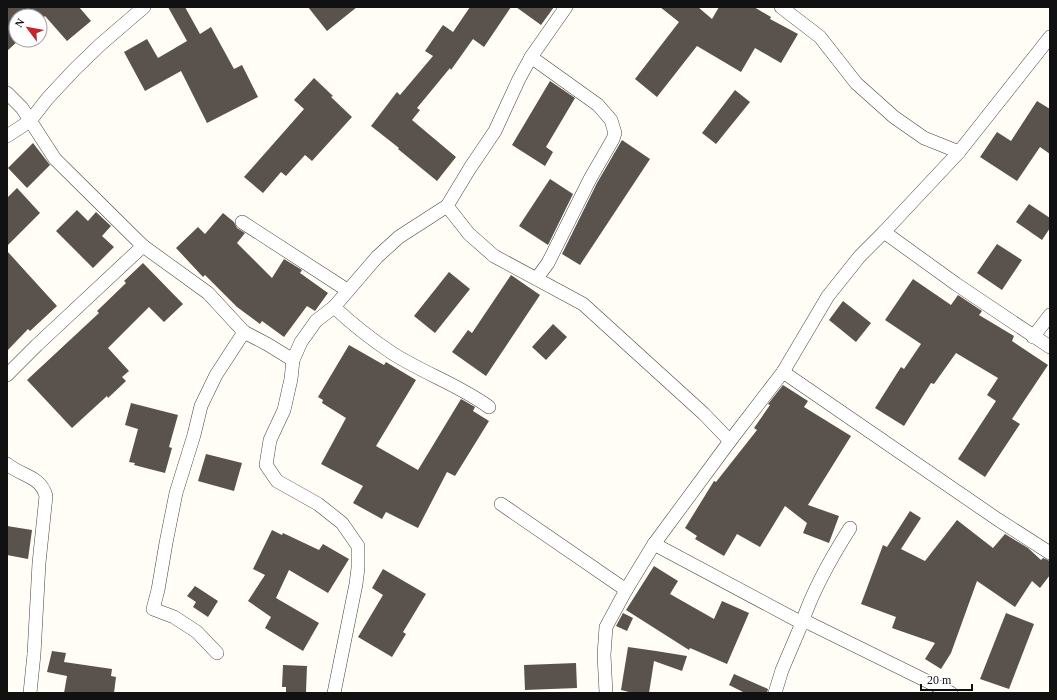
<svg xmlns="http://www.w3.org/2000/svg" width="1057" height="700" viewBox="0 0 1057 700" font-family="'Times New Roman',serif">
<rect width="100%" height="100%" fill="#fffdf5"/>
<g fill="#5a524d">
<polygon points="7,7 79,7 91,21 67,41 45,16 40,21 40,16 16,16 16,40 19,40 7,51"/>
<polygon points="168,7 185,7 200,34 211,27 234,69 242,65 258,97 207,123 181,71 145,91 124,52 147,39 158,58 187,41"/>
<polygon points="308,7 357,7 327,31"/>
<polygon points="470,7 511,7 484,47 473,39 451,70 450,68 417,108 420,110 412,120 456,157 437,181 398,149 399,148 371,126 397,92 400,95 433,56 425,51 443,25 453,32"/>
<polygon points="516,7 554,7 541,25"/>
<polygon points="660,7 698,7 712,19 719,7 754,7 771,17 770,19 798,34 781,63 755,48 741,72 697,46 657,97 635,79 679,22"/>
<polygon points="314,78 333,96 331,97 352,117 312,161 305,155 286,176 281,172 263,193 244,177 304,109 294,100"/>
<polygon points="550,81 575,98 546,147 553,152 545,166 512,145"/>
<polygon points="735,90 750,102 716,144 702,133"/>
<polygon points="1037,101 1050,109 1050,154 1040,147 1017,181 980,157 997,132 1011,141"/>
<polygon points="622,140 650,159 580,265 562,254 597,183"/>
<polygon points="33,143 50,165 27,188 8,168"/>
<polygon points="550,179 573,194 548,245 519,226"/>
<polygon points="17,188 40,213 7,246 7,198"/>
<polygon points="1029,204 1050,218 1050,228 1042,240 1016,222"/>
<polygon points="77,210 88,221 96,212 111,226 102,236 114,247 93,268 56,231"/>
<polygon points="223,213 234,222 237,228 245,233 237,243 272,278 284,259 302,270 300,273 328,293 315,311 307,306 284,337 262,321 260,324 237,307 205,275 203,277 176,248 198,227 205,234"/>
<polygon points="997,244 1022,260 1002,290 977,273"/>
<polygon points="7,251 57,306 30,331 28,329 7,351"/>
<polygon points="143,263 183,304 164,322 149,307 108,348 129,371 122,377 126,381 108,398 107,396 72,428 27,380 99,313 97,311 126,283 124,281"/>
<polygon points="449,272 470,289 435,333 414,316"/>
<polygon points="511,275 540,295 486,376 452,352 468,330 472,333"/>
<polygon points="913,279 951,305 958,295 982,311 979,315 1014,336 1012,341 1048,365 1012,419 1020,424 985,477 958,459 996,401 987,395 998,378 956,353 934,384 931,383 904,426 875,408 901,367 904,369 921,344 885,320"/>
<polygon points="843,301 871,323 856,342 829,320"/>
<polygon points="553,324 567,337 546,360 532,347"/>
<polygon points="349,345 384,365 386,362 416,380 376,446 418,470 461,399 475,407 473,411 489,421 455,476 447,472 418,528 386,512 382,519 353,503 363,486 321,464 346,418 322,403 323,400 318,397"/>
<polygon points="783,385 808,401 804,407 851,436 808,505 839,516 829,543 803,533 807,523 785,506 760,547 737,534 724,556 695,539 697,536 685,528 714,481 716,482 757,430 754,428 770,405 768,404"/>
<polygon points="131,403 178,415 169,447 172,448 165,473 134,465 135,463 129,462 138,429 125,425"/>
<polygon points="206,454 242,463 234,491 198,481"/>
<polygon points="910,511 921,518 901,549 925,561 957,520 993,548 1005,534 1028,548 1041,560 1043,558 1050,561 1050,575 1040,588 1032,581 1015,607 977,581 951,653 941,669 925,659 935,643 892,628 896,617 861,604 883,545 887,547"/>
<polygon points="7,526 32,530 28,559 7,555"/>
<polygon points="272,530 282,535 283,533 319,550 323,544 349,559 328,593 289,570 276,598 319,623 303,651 265,628 271,617 248,601 265,575 253,569"/>
<polygon points="654,566 678,581 670,594 714,619 722,601 749,613 727,664 690,648 689,650 626,610"/>
<polygon points="383,569 426,594 403,632 406,634 392,657 358,637 383,595 372,588"/>
<polygon points="195,586 218,601 208,617 193,607 196,602 187,596"/>
<polygon points="623,613 633,618 627,631 616,626"/>
<polygon points="1006,613 1034,624 1009,689 980,679"/>
<polygon points="628,647 656,651 687,656 682,671 654,661 649,693 633,693 621,690"/>
<polygon points="52,651 66,653 64,662 112,669 111,676 116,677 114,693 64,693 67,676 47,672"/>
<polygon points="576,663 577,688 525,690 524,665"/>
<polygon points="283,665 307,666 306,692 286,693 286,687 282,687"/>
<polygon points="734,674 768,689 767,693 745,693 729,685"/>
</g>
<g fill="none" stroke-linecap="round" stroke-linejoin="round">
<g stroke="#444" stroke-width="14">
<g id="minor">
<polyline points="781,7 820,37 856,83 894,117 924,138 959,152"/>
<polyline points="1050,37 959,152 884,232 956,284 1050,347"/>
<polyline points="531,57 598,105 611,120 615,133 613,139 590,179 548,263 537,278"/>
<polyline points="7,93 22,108 55,159 143,246 208,293 244,332 267,344 293,360"/>
<polyline points="7,136 30,121 47,99 75,69 101,44 144,7"/>
<polyline points="447,206 469,234 494,256 583,304 704,414 730,441"/>
<polyline points="242,222 347,290"/>
<path d="M334 307C352 324 371 339 392 353 423 373 459 385 489 407"/>
<polyline points="1033,337 1050,315"/>
<polyline points="783,372 997,519 1050,553"/>
<polyline points="7,375 37,345 143,246"/>
<path d="M7 464C21 476 41 476 46 496L39 563 34 654 30 693"/>
<polyline points="501,504 626,590"/>
<path d="M850 528C831 558 813 589 802 623H809L951 693"/>
<polyline points="654,544 802,623 782,670 775,693"/>
<polyline points="217,653 197,632 174,617 153,609 158,590 166,543 176,493 194,435 201,406 216,375 244,332"/>
<polyline points="334,693 356,584 358,568 358,546 342,523 318,504 277,481 266,465 270,440 284,410 291,379 293,360 301,342 316,321 334,307 377,257 399,237 447,206 470,168 495,131 519,79 531,57 566,7"/>
<polyline points="606,693 604,655 606,627 626,590 654,544 730,441 783,372 828,296 860,256 884,232"/>
</g>
</g>
<use href="#minor" stroke="#fff" stroke-width="13"/>
</g>
<rect width="1057" height="700" fill="none" stroke="#111111" stroke-width="16"/>
<g transform="translate(28 28) rotate(302)"><circle r="19" fill="#ffffff" stroke="#a0a0a0"/>
<path d="M0-3L7 15L0 10L-7 15Z" fill="#c4262e"/>
<text y="-6" font-size="11" font-weight="bold" text-anchor="middle" fill="#111111">N</text>
</g>
<path d="M921 684v6h51v-6" fill="none" stroke="#111111" stroke-width="2"/>
<text x="927" y="684" font-size="12" fill="#111111" stroke="#ffffff" stroke-width="3" paint-order="stroke">20 m</text>
</svg>
